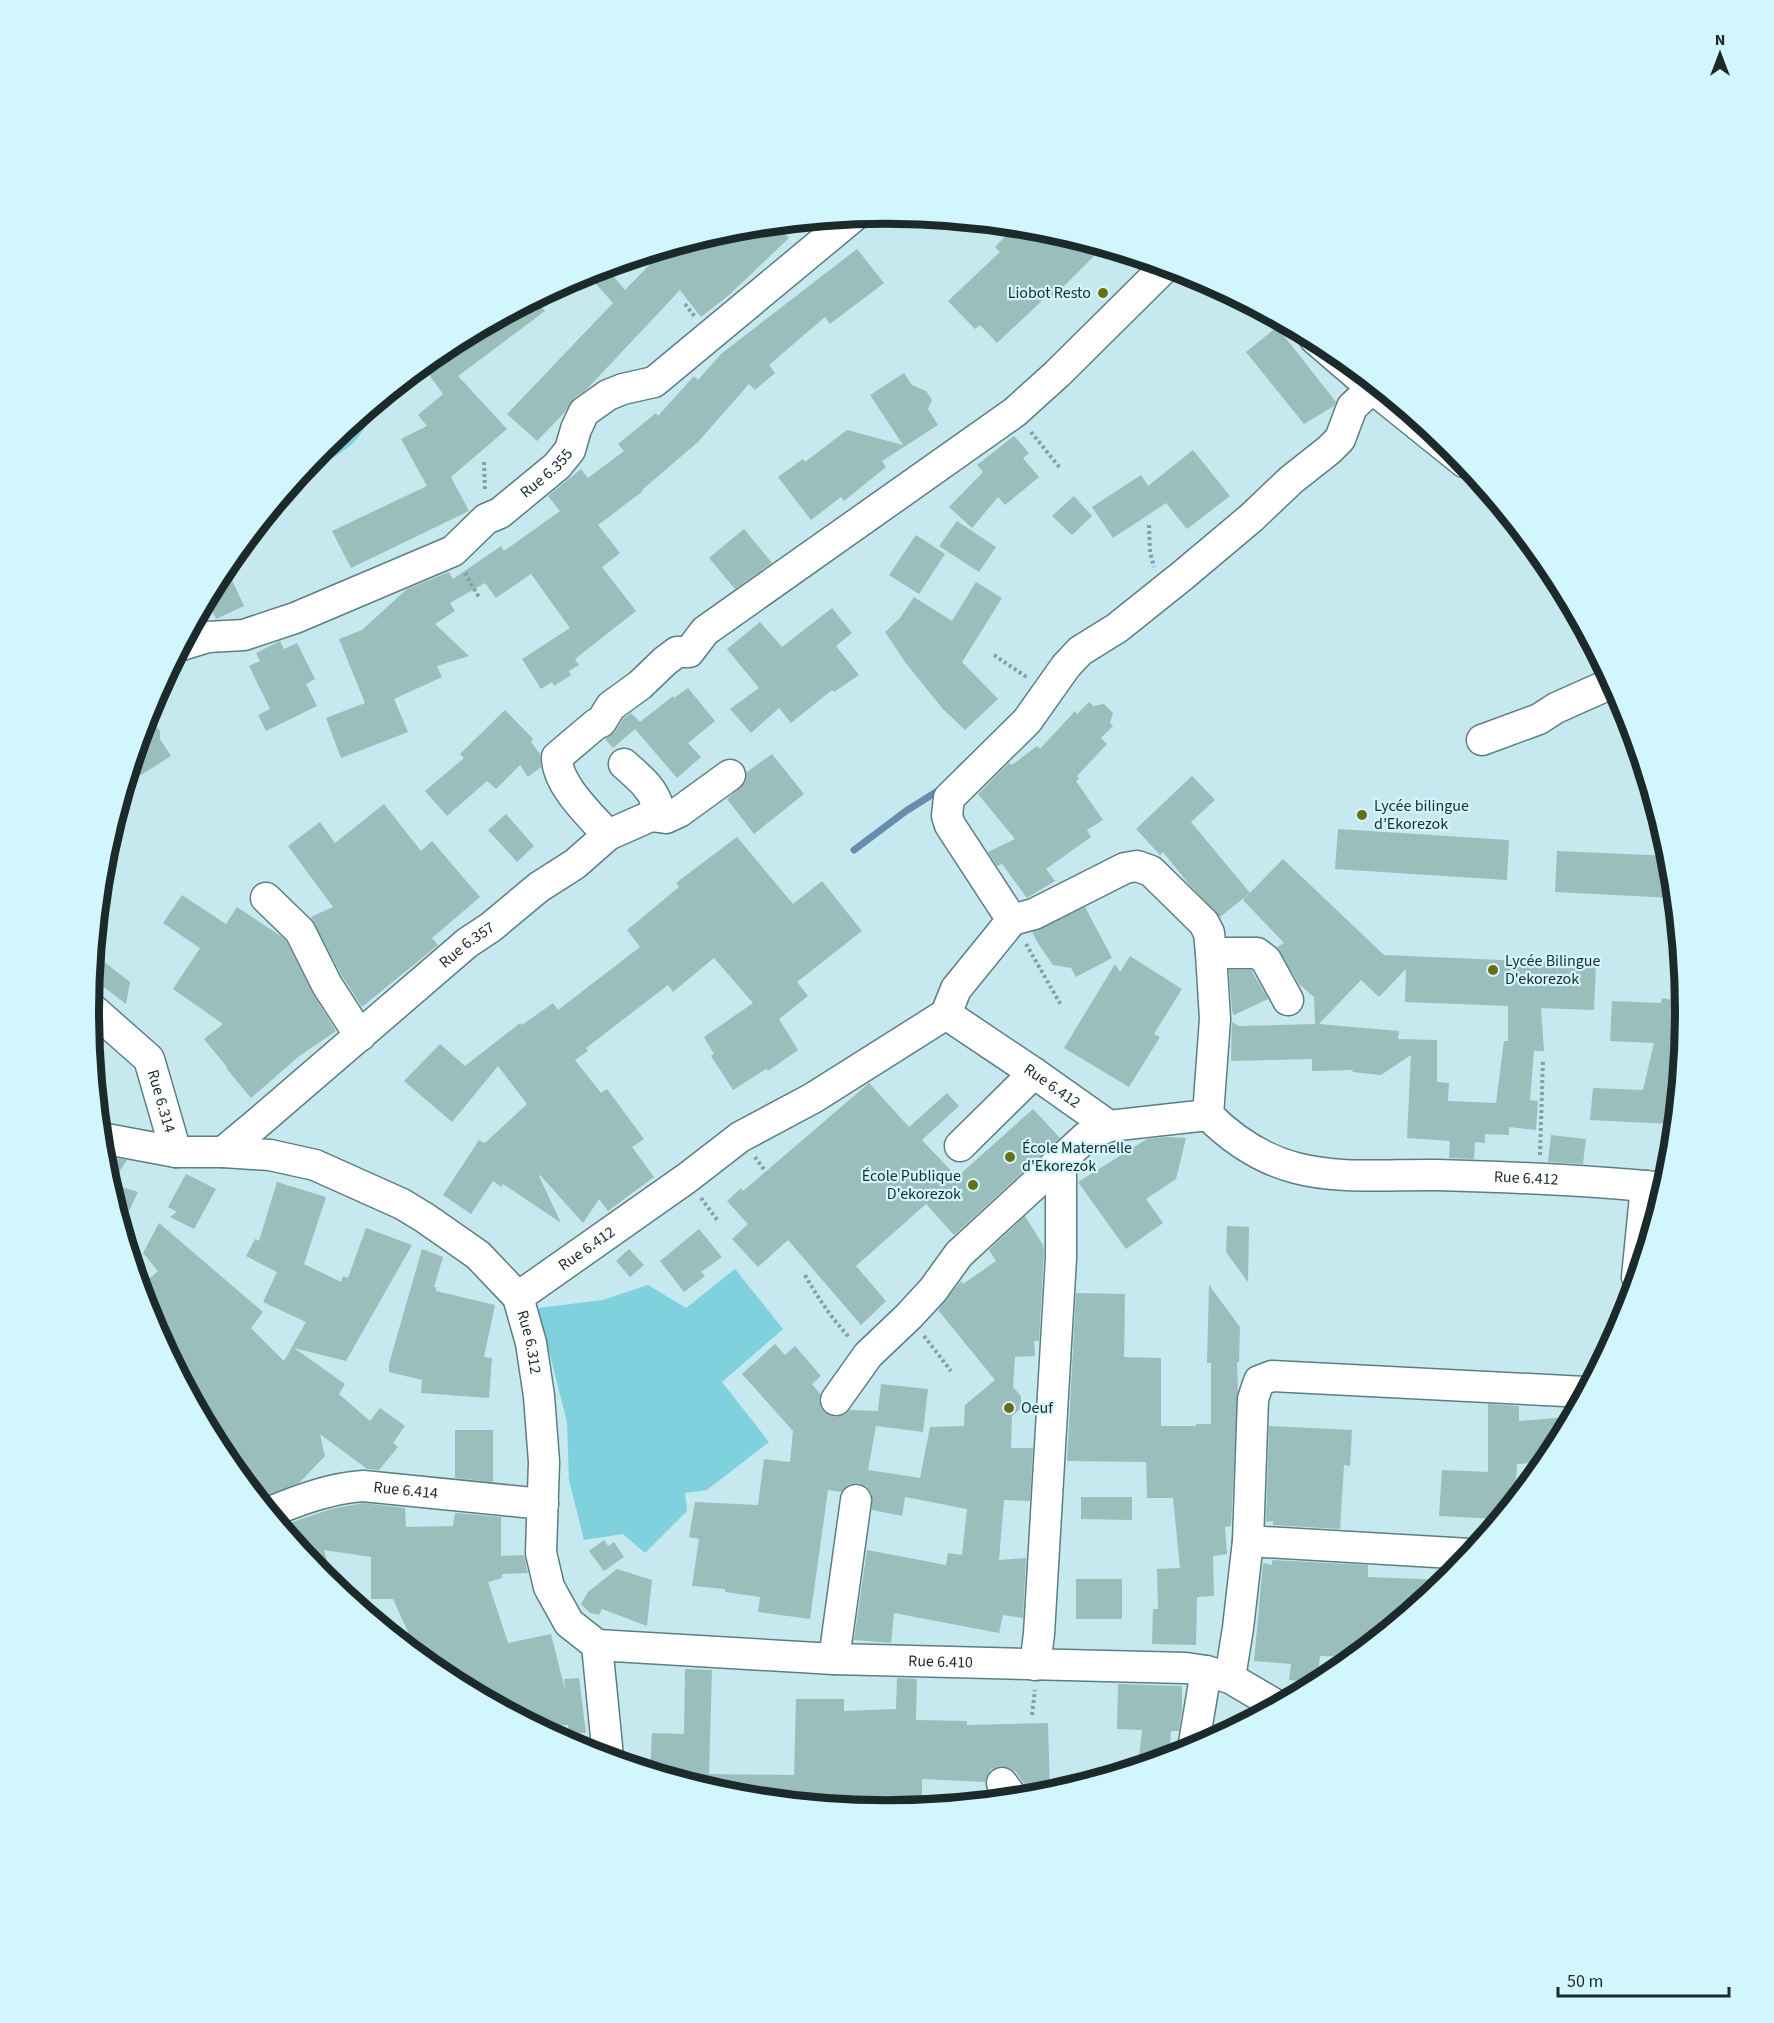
<svg xmlns="http://www.w3.org/2000/svg" width="1774" height="2023" viewBox="0 0 1774 2023" font-family="'Source Sans 3',sans-serif">
<rect width="100%" height="100%" fill="#c5e9ef"/>
<g fill="#7fd1de">
<path d="M380 400C360 442 347 455 303 470L323 447Z"/>
<polygon points="735,1269 783,1329 722,1382 769,1442 707,1490 685,1493 687,1511 645,1553 623,1534 584,1540 569,1480 567,1422 538,1308 603,1300 648,1285 686,1308"/>
</g>
<g fill="none" stroke-linecap="round" stroke-linejoin="round">
<polyline stroke="#678dad" stroke-width="7" points="854,850 906,811 941,789"/>
</g>
<g fill="#9abebb" fill-rule="evenodd">
<polygon points="774,224 789,238 729,295 701,317 680,290 587,389 574,398 565,412 537,441 507,414 613,303 596,284 610,272 625,290 656,258 651,253 711,235 724,244 735,228"/>
<polygon points="1015,226 1043,228 1103,247 1051,299 1047,296 997,343 980,325 975,329 948,301 1000,252 995,247"/>
<polygon points="857,249 884,283 830,324 825,317 769,365 775,373 755,390 749,384 698,442 642,490 643,491 598,525 620,553 602,567 636,611 575,659 579,665 569,671 571,675 554,686 552,682 541,689 522,659 570,628 531,574 496,598 485,583 450,603 455,611 435,624 469,656 437,666 442,677 394,699 408,732 341,758 326,718 365,703 339,639 362,630 407,589 449,572 453,579 501,546 504,551 560,511 548,496 581,469 588,478 624,451 618,444 656,413 658,416 694,376 698,380 721,354"/>
<polygon points="535,299 545,311 458,376 507,429 451,477 469,511 351,568 332,531 427,486 401,439 427,426 418,415 443,394 422,365 444,347"/>
<polygon points="1277,327 1336,402 1334,406 1304,424 1246,352"/>
<polygon points="904,373 912,385 926,391 932,400 928,409 938,425 882,461 886,467 844,501 841,497 811,520 778,477 803,459 805,462 847,430 903,445 870,395"/>
<polygon points="1014,436 1029,453 1023,458 1039,477 1005,505 998,497 972,528 949,507 983,472 977,465"/>
<polygon points="1193,450 1230,496 1187,529 1166,503 1113,538 1092,507 1141,475 1148,486"/>
<polygon points="1074,496 1092,516 1072,535 1052,516"/>
<polygon points="957,521 996,547 979,572 939,546"/>
<polygon points="744,529 772,563 735,589 709,558"/>
<polygon points="916,535 945,554 919,594 889,575"/>
<polygon points="225,565 244,606 216,619 207,599"/>
<polygon points="976,582 1002,598 962,662 998,699 965,730 942,708 905,662 885,632 900,618 914,597 952,621"/>
<polygon points="832,608 852,633 836,646 859,675 834,692 832,690 791,723 779,708 751,733 730,709 759,688 727,649 760,622 782,647"/>
<polygon points="280,641 284,649 297,643 315,679 306,684 317,706 266,731 258,715 270,709 249,666 260,661 256,653"/>
<polygon points="688,688 715,721 688,743 701,757 677,778 635,729 613,748 605,739 615,732 624,718 631,713 640,722 673,696 674,698"/>
<polygon points="1089,702 1093,706 1104,704 1113,713 1110,723 1113,726 1101,738 1107,744 1077,776 1079,779 1076,781 1103,820 1087,830 1091,837 1046,869 1055,881 1027,898 1002,864 997,866 988,852 1015,839 978,794 1009,763 1012,765 1037,746 1040,749 1075,711 1077,714"/>
<polygon points="505,710 533,739 531,742 540,754 541,767 528,777 520,765 496,789 487,781 447,816 425,791 464,758 460,754"/>
<polygon points="147,713 160,731 160,739 171,756 141,775 133,764 133,760"/>
<polygon points="772,754 804,794 754,834 727,799 745,783 747,772"/>
<polygon points="1192,776 1215,800 1191,822 1250,893 1220,917 1188,883 1163,852 1160,855 1136,829"/>
<polygon points="384,804 421,851 432,841 480,897 432,938 438,945 362,1007 342,976 311,917 333,907 288,846 320,822 335,843"/>
<polygon points="506,814 534,846 517,862 488,830"/>
<polygon points="1338,829 1509,840 1507,880 1335,869"/>
<polygon points="737,837 793,904 822,881 862,931 797,982 808,996 779,1019 798,1050 768,1071 766,1069 733,1090 711,1056 714,1054 704,1037 753,1003 714,958 673,992 668,985 586,1048 588,1051 575,1060 601,1093 607,1089 644,1139 632,1147 654,1177 608,1211 599,1199 583,1223 540,1175 539,1176 561,1223 503,1184 501,1187 493,1181 471,1214 443,1195 479,1140 485,1143 527,1104 498,1066 452,1122 404,1081 440,1044 465,1066 520,1023 522,1025 553,1003 558,1010 640,947 627,930 679,887 676,883"/>
<polygon points="1557,851 1670,856 1674,898 1555,892"/>
<path d="M1283 859 1384 955 1596 964 1594 1010 1541 1008 1544 1051H1534L1530 1100 1538 1101 1536 1130 1509 1127V1135L1485 1134V1143L1475 1142 1474 1159 1449 1158 1450 1141 1407 1138 1411 1055 1381 1075 1353 1072 1352 1070 1312 1071V1059L1231 1061 1232 1022 1239 1026 1315 1024 1314 997 1299 984 1277 947 1284 943 1243 900ZM1406 969 1405 1002 1508 1006V1041H1504L1496 1103 1448 1101 1449 1083 1437 1082V1040L1398 1039 1399 1031 1319 1024 1361 980 1379 997Z"/>
<polygon points="182,895 226,924 237,907 282,937 286,941 313,994 336,1031 298,1057 251,1098 226,1068 227,1067 204,1039 223,1024 173,989 200,948 163,923"/>
<polygon points="1085,907 1112,958 1076,977 1071,968 1053,965 1039,945 1032,932"/>
<polygon points="94,954 130,982 126,1004 92,978"/>
<polygon points="1130,956 1182,989 1154,1034 1160,1037 1129,1087 1064,1048 1115,964 1120,972"/>
<polygon points="1229,970 1251,970 1268,999 1234,1015 1232,1011"/>
<polygon points="1662,998 1684,1002 1685,1012 1681,1056 1673,1088 1669,1124 1590,1120 1593,1088 1643,1090 1654,1043 1610,1041 1612,1001 1661,1003"/>
<polygon points="869,1083 909,1127 947,1093 959,1106 922,1140 957,1177 1033,1109 1060,1138 954,1235 926,1204 856,1266 886,1301 861,1325 788,1240 758,1267 732,1239 748,1224 727,1201 741,1188 743,1191"/>
<polygon points="1551,1135 1586,1139 1583,1164 1548,1162"/>
<polygon points="1167,1137 1186,1138 1176,1179 1146,1199 1163,1223 1126,1249 1078,1182 1147,1139"/>
<polygon points="103,1156 127,1160 111,1184 138,1192 122,1226 104,1167"/>
<polygon points="186,1174 216,1189 194,1229 170,1217 177,1212 168,1207"/>
<polygon points="277,1182 326,1197 304,1264 341,1282 343,1276 348,1278 366,1228 412,1245 346,1361 294,1348 345,1384 339,1394 370,1421 380,1408 405,1426 393,1443 398,1447 379,1470 367,1469 320,1434 325,1456 299,1483 259,1499 223,1455 149,1317 140,1287 158,1271 143,1253 159,1223 263,1312 251,1328 284,1361 306,1322 263,1302 277,1272 246,1256 255,1239 259,1241"/>
<polygon points="1025,1216 1043,1245 1044,1252 1039,1341 1034,1341 1035,1356 1015,1357 1013,1387 1021,1396 1021,1408 1012,1416 1011,1448 1033,1448 1030,1501 1004,1500 999,1560 1026,1558 1023,1618 1003,1615 999,1633 894,1613 891,1643 854,1640 867,1550 946,1565 948,1553 962,1555 967,1509 905,1497 902,1516 872,1510 872,1493 866,1486 858,1483 849,1484 841,1492 828,1490 810,1619 758,1612 760,1597 725,1592 725,1589 692,1586 699,1539 689,1537 695,1502 758,1505 764,1459 790,1462 793,1431 742,1374 775,1344 785,1355 795,1346 821,1376 812,1384 820,1394 819,1399 821,1408 827,1414 835,1417 844,1415 850,1410 878,1411 881,1384 928,1389 923,1432 876,1426 868,1470 920,1478 930,1427 964,1426 965,1405 995,1380 938,1310 961,1281 963,1284 996,1261 989,1250"/>
<polygon points="1227,1226 1249,1227 1248,1282 1226,1252"/>
<polygon points="699,1229 722,1257 701,1272 705,1276 684,1292 660,1261"/>
<polygon points="422,1249 443,1257 434,1287 436,1287 436,1291 495,1305 484,1357 492,1358 489,1398 421,1393 422,1380 389,1372 389,1364"/>
<polygon points="629,1249 644,1265 630,1277 616,1261"/>
<polygon points="1209,1285 1240,1327 1239,1362 1237,1362 1238,1391 1231,1526 1225,1527 1227,1554 1213,1556 1214,1596 1197,1597 1196,1645 1152,1644 1153,1609 1158,1609 1157,1569 1180,1568 1173,1498 1147,1498 1146,1462 1067,1461 1076,1293 1125,1294 1124,1357 1161,1358 1161,1426 1196,1426 1196,1424 1211,1424 1211,1363 1207,1363"/>
<polygon points="1488,1404 1519,1406 1519,1421 1571,1417 1546,1462 1517,1464 1515,1498 1499,1519 1439,1516 1442,1470 1488,1472"/>
<polygon points="1269,1426 1352,1430 1350,1466 1344,1465 1340,1529 1273,1525 1273,1521 1266,1522"/>
<polygon points="455,1430 493,1430 493,1482 455,1478"/>
<polygon points="1081,1497 1132,1497 1132,1520 1081,1519"/>
<polygon points="363,1503 405,1508 406,1527 453,1526 455,1513 501,1517 501,1556 524,1555 528,1573 502,1574 502,1578 488,1582 508,1643 551,1634 565,1690 564,1679 579,1678 586,1733 568,1733 568,1725 537,1725 443,1675 418,1654 393,1599 371,1599 371,1557 324,1550 334,1586 322,1576 281,1526 331,1509"/>
<polygon points="604,1540 608,1546 614,1542 624,1557 604,1571 589,1551"/>
<polygon points="1272,1560 1368,1565 1368,1577 1446,1580 1410,1610 1399,1609 1398,1620 1353,1657 1320,1656 1317,1683 1289,1680 1291,1664 1254,1661 1263,1563 1272,1565"/>
<polygon points="617,1569 652,1580 647,1626 602,1609 599,1615 590,1613 581,1604 588,1592"/>
<rect x="1076" y="1579" width="46" height="40"/>
<polygon points="685,1669 712,1670 709,1774 794,1775 796,1699 844,1699 844,1711 896,1709 897,1678 917,1679 916,1720 967,1721 967,1725 1048,1723 1050,1792 1030,1796 1027,1788 1016,1772 1009,1768 1001,1766 991,1769 987,1776 985,1782 922,1779 922,1805 846,1804 846,1806 785,1800 785,1798 765,1798 731,1795 650,1770 652,1733 684,1734"/>
<polygon points="1118,1684 1182,1686 1182,1709 1179,1731 1171,1731 1169,1756 1138,1766 1142,1730 1117,1729"/>
</g>
<g fill="none" stroke-linecap="round" stroke-linejoin="round">
<g stroke="#5c7e83" stroke-width="33">
<g id="minor">
<polyline points="1315,339 1372,388 1464,462"/>
<path id="s1" d="M182 645 208 637 244 635 295 618 453 551 486 519 500 513 557 466 570 450 576 429 584 412 608 395 623 389 654 382 854 216"/>
<polyline points="1482,740 1539,719 1556,708 1612,683"/>
<path d="M624 764C637 776 651 786 657 803L651 816"/>
<path d="M608 835C591 816 556 784 557 757L596 724 601 722 611 706 640 685 665 661 677 652H689L705 631 1015 412 1057 374 1166 266"/>
<polyline points="266,898 300,931 327,985 360,1036"/>
<polyline points="1012,920 1034,914 1125,868 1137,866 1151,871 1204,923 1209,933 1211,953 1257,953 1266,960 1288,1000"/>
<path id="s2" d="M89 1006 149 1059 176 1152"/>
<polyline points="946,1014 956,989 1012,920 950,825 947,816 949,798 1027,721 1066,666 1080,651 1117,628 1182,576 1251,518 1291,480 1329,450 1340,439 1352,407 1372,388"/>
<polyline points="1208,1115 1215,1019 1211,953"/>
<path id="s3" d="M101 1138 176 1152H223L270 1155 315 1165 402 1204 425 1218 478 1255 518 1297 531 1343 539 1396 544 1462 541 1553 549 1587 569 1623 597 1645 608 1757"/>
<polyline points="960,1146 1034,1073"/>
<path id="s4" d="M223 1152 259 1122 467 943 491 927 539 887 575 864 608 835 651 816 666 818 679 812 730 775"/>
<polyline points="1637,1277 1646,1186"/>
<path id="s5" d="M518 1297 687 1178 740 1137 813 1098 946 1014 1034 1073 1109 1126 1208 1115C1233 1140 1261 1159 1296 1168 1341 1180 1391 1174 1437 1175 1512 1177 1589 1180 1664 1188"/>
<polyline points="836,1400 868,1355 909,1316 933,1290 959,1254 1086,1137 1109,1126"/>
<path id="s6" d="M270 1512C299 1500 331 1488 363 1486L543 1504"/>
<polyline points="1248,1541 1470,1554"/>
<path id="s7" d="M597 1645 834 1659 1186 1668 1206 1671 1230 1678 1276 1705"/>
<polyline points="834,1659 856,1500"/>
<polyline points="1035,1665 1039,1634 1061,1258 1061,1160"/>
<polyline points="1230,1678 1238,1628 1248,1541 1253,1399 1259,1381 1272,1376 1585,1392"/>
<polyline points="1193,1749 1206,1671"/>
<polyline points="1002,1783 1013,1798"/>
</g>
</g>
<g stroke="#84a0a4" stroke-width="4" stroke-dasharray="3 3" stroke-linecap="butt">
<polyline points="685,304 695,317"/>
<polyline points="1031,432 1060,468"/>
<polyline points="484,462 485,491"/>
<polyline points="1149,525 1150,552 1154,567"/>
<polyline points="465,573 480,599"/>
<polyline points="994,655 1028,678"/>
<polyline points="1026,944 1061,1005"/>
<polyline points="1540,1155 1543,1059"/>
<polyline points="755,1157 765,1171"/>
<polyline points="701,1198 718,1221"/>
<path d="M805 1275C818 1298 832 1319 850 1338"/>
<polyline points="924,1336 951,1371"/>
<polyline points="1032,1715 1035,1690"/>
</g>
<use href="#minor" stroke="#fff" stroke-width="30"/>
</g>
<g fill="#686e13" stroke="#d2f6fd" stroke-width="2">
<circle cx="1103" cy="293" r="6"/>
<circle cx="1362" cy="815" r="6"/>
<circle cx="1493" cy="970" r="6"/>
<circle cx="1010" cy="1157" r="6"/>
<circle cx="973" cy="1185" r="6"/>
<circle cx="1009" cy="1408" r="6"/>
</g>
<g text-anchor="middle" dominant-baseline="central" stroke-width="4.5" stroke-linejoin="round" paint-order="stroke">
<g font-size="16" fill="#1c2a2c" stroke="#d2f6fd" text-anchor="start">
<text x="1091" y="293" text-anchor="end">Liobot Resto</text>
<text x="1374" y="806">Lycée bilingue<tspan x="1374" dy="18">d’Ekorezok</tspan></text>
<text x="1505" y="961">Lycée Bilingue<tspan x="1505" dy="18">D'ekorezok</tspan></text>
<text x="1022" y="1148">École Maternelle<tspan x="1022" dy="18">d'Ekorezok</tspan></text>
<text x="961" y="1176" text-anchor="end">École Publique<tspan x="961" dy="18">D'ekorezok</tspan></text>
<text x="1021" y="1408">Oeuf</text>
</g>
<g font-size="16" fill="#1c2a2c" stroke="#d2f6fd">
<text stroke="none"><textPath href="#s1" startOffset="411">Rue 6.355</textPath></text>
<text stroke="none"><textPath href="#s4" startOffset="320">Rue 6.357</textPath></text>
<text stroke="none"><textPath href="#s5" startOffset="642">Rue 6.412</textPath></text>
<text stroke="none"><textPath href="#s2" startOffset="124">Rue 6.314</textPath></text>
<text stroke="none"><textPath href="#s5" startOffset="1146">Rue 6.412</textPath></text>
<text stroke="none"><textPath href="#s5" startOffset="84">Rue 6.412</textPath></text>
<text stroke="none"><textPath href="#s3" startOffset="508">Rue 6.312</textPath></text>
<text stroke="none"><textPath href="#s6" startOffset="140">Rue 6.414</textPath></text>
<text stroke="none"><textPath href="#s7" startOffset="344">Rue 6.410</textPath></text>
</g>
</g>
<path d="M0 0H1774V2023H0ZM99 1012a788 788 0 1 1 1576 0a788 788 0 1 1-1576 0Z" fill="#d2f6fd" fill-rule="evenodd"/>
<path fill="none" stroke="#1c2a2c" stroke-width="8" d="M99 1012a788 788 0 1 1 1576 0a788 788 0 1 1-1576 0Z"/>
<g transform="translate(1720 54)" stroke="#d2f6fd" stroke-width="4.5" paint-order="stroke">
<path d="M0-4.5L10 22L0 15L-10 22Z" fill="#1c2a2c"/>
<text y="-9" font-size="16" font-weight="bold" text-anchor="middle" fill="#1c2a2c">N</text>
</g>
<path d="M1558 1987v9h171v-9" fill="none" stroke="#1c2a2c" stroke-width="3"/>
<text x="1567" y="1987" font-size="18" fill="#1c2a2c" stroke="#d2f6fd" stroke-width="4.5" paint-order="stroke">50 m</text>
</svg>
